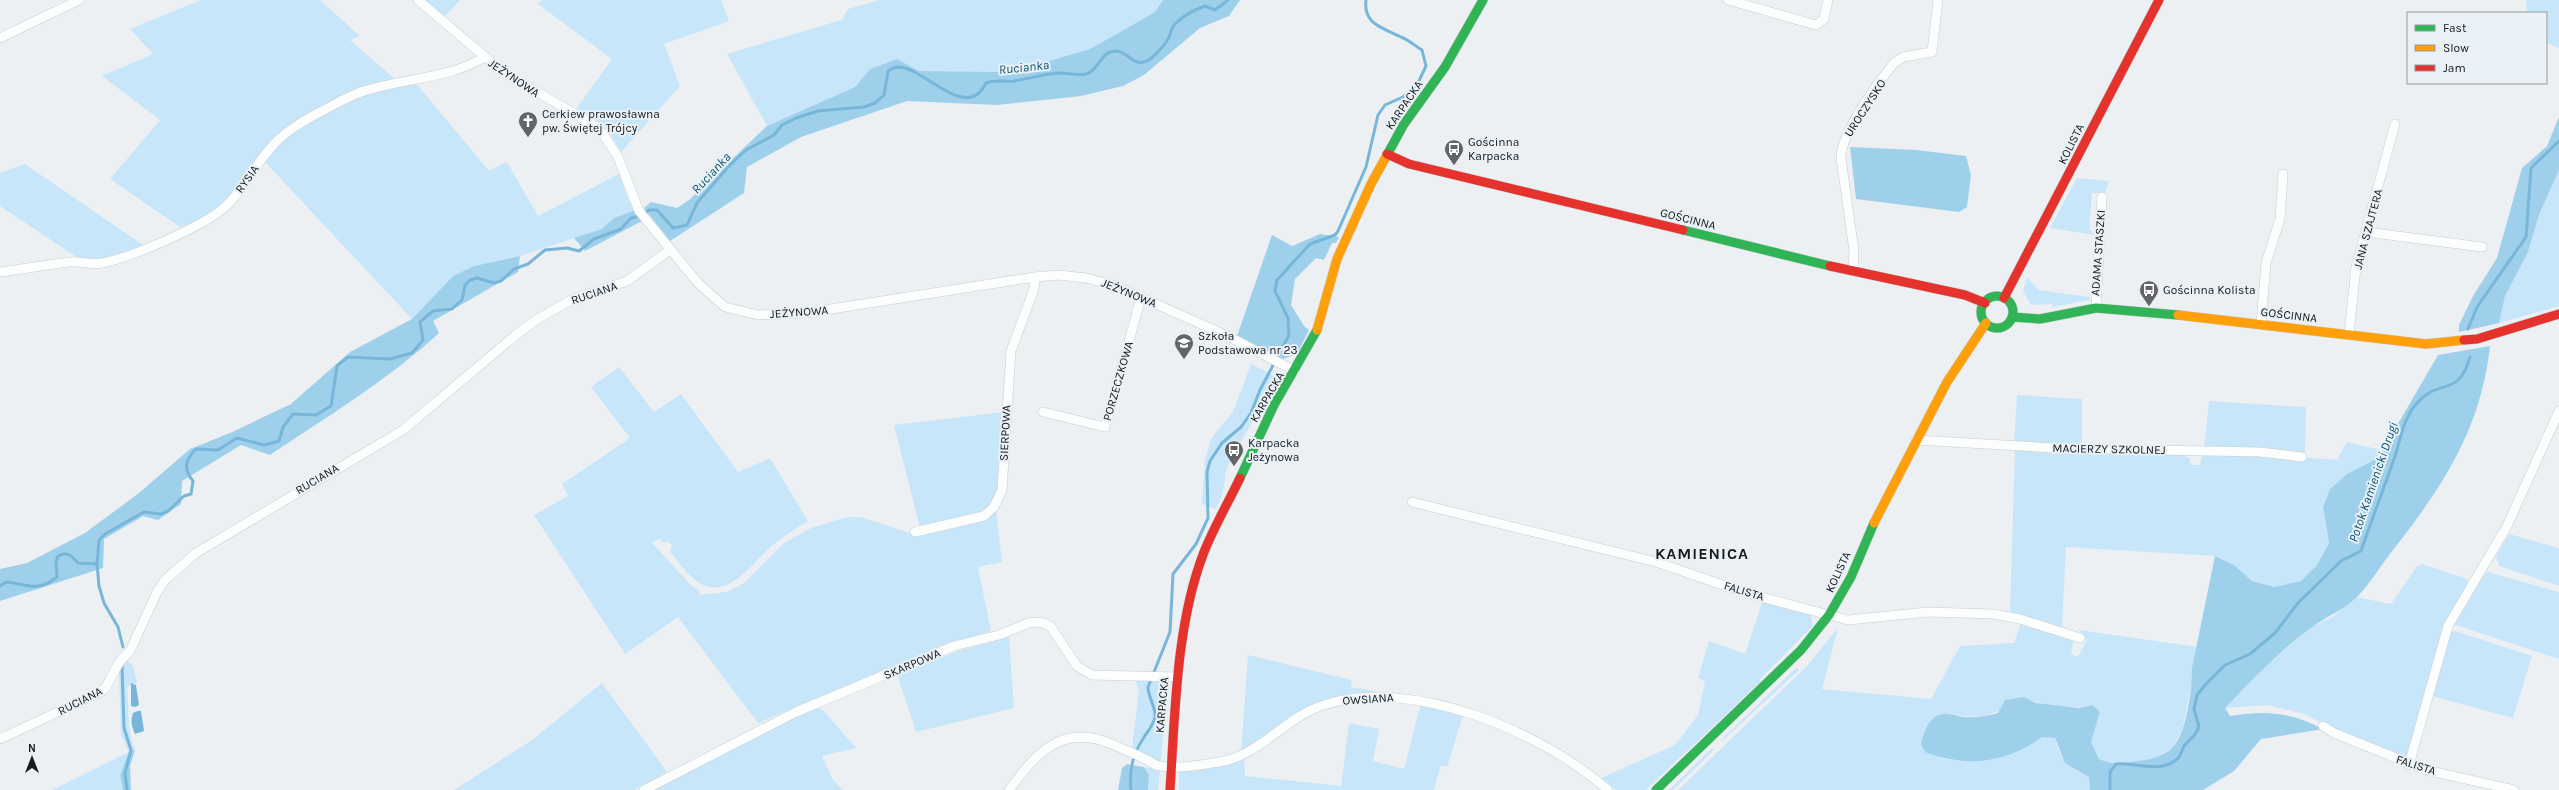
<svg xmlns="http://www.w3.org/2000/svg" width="2559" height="790" viewBox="0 0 2559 790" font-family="Karla,sans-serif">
<rect width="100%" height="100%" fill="#ecf0f3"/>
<g fill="#c8e6fa">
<polygon points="201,0 320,0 360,36 350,40 396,80 290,127 223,204 193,223 180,227 110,179 160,120 102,76 153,54 130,29"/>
<polygon points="425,0 460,0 445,16"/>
<polygon points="542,0 721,0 729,21 664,44 680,86 621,152 606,127 577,108 612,59 538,4"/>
<polygon points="879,0 1163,0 1155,12 1090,49 1012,72 919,71 897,59 870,69 855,87 767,126 727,54 838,21 842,20 848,9"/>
<polygon points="2526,0 2559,0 2559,48 2546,42 2546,13 2527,13"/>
<polygon points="415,82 489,171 507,162 538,216 619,174 628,199 635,210 614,218 602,229 520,256 474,266 453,276 412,319 264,161 293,131 353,97"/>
<polygon points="25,164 143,245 105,260 78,258 0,206 0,173"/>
<polygon points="2559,170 2559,306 2499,323 2505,296 2528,252 2539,215"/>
<polygon points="2077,178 2109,181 2105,193 2092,193 2089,229 2096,235 2050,228"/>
<polygon points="2027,277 2038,290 2090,297 2090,300 2052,307 2052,304 2031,305 2023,291"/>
<path d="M1251 364 1277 377V381C1269 395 1226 463 1225 475 1225 486 1222 497 1216 509L1202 504 1205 459 1212 437 1233 412Z"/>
<path d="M619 367 654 412 681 394 738 472 770 458 808 521C796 528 784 536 773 545 754 561 729 601 699 583 688 576 679 562 670 552L672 546 668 541 664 543 659 539 652 543 691 585 700 591 699 595 726 592 743 584 784 543 811 528 848 517H861L913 534 985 518 993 514 996 509 1002 562 978 567 991 631 947 644 758 723 678 617 625 654 534 515 568 496 562 484 630 438 591 387Z"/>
<polygon points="2017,395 2082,399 2082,446 2014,444"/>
<polygon points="2209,401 2306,407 2305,455 2204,449"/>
<path d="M1004 412C1003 436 1007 502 983 513 968 520 937 524 920 528L894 425Z"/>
<polygon points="2347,442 2381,450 2378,458 2347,474 2323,507 2329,543 2317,565 2301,581 2274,587 2252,581 2234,565 2215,556 2066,547 2062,627 2010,613 2015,449 2178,453 2189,458 2191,465 2200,465 2202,453 2260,454 2337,460"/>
<polygon points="2509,534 2559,548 2559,586 2499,566 2496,556"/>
<polygon points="2422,564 2467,579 2469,583 2443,626 2407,758 2333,729 2305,714 2267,705 2225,708 2265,666 2312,627 2334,616 2356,597 2391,604 2417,566"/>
<polygon points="2488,572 2559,592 2559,659 2453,624 2484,575"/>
<polygon points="1763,600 1811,615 1813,626 1760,679 1761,681 1646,790 1616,790 1601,778 1675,745 1698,715 1705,681 1698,678 1709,641 1745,654"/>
<path d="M2021 622 2074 639 2071 654 2078 657 2087 639 2079 630 2198 647 2183 728 2173 747 2157 757 2114 766 2099 759 2091 742 2100 712 2093 705C2070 709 2044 707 2024 697 1998 713 1981 722 1949 713L1941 758C1982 763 2008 761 2042 737L2055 738C2061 765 2069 763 2089 777L2090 790H1678L1806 667 1838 628 1822 689 1931 699 1960 646 2014 643Z"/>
<polygon points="2455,631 2532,656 2513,718 2432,696 2450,632"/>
<polygon points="1009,637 1014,708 916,732 897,674 958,651"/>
<polygon points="1248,655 1352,680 1351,687 1380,692 1340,698 1241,753"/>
<path d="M127 660 133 666 137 683 127 687C130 710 126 726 135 750L129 752 120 775 123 790H52L129 752 121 735 119 674 120 667Z"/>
<polygon points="1796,668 1799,670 1722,741 1721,740"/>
<polygon points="1135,680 1160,680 1165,682 1167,688 1161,762 1128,749 1132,747 1139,690"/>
<polygon points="602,683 667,772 635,790 454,790 532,740"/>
<polygon points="1421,703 1463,716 1447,767 1441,765 1434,790 1179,790 1179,769 1244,758 1245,776 1341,786 1349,723 1379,729 1373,761 1404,769"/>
<polygon points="818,708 823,710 856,748 822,756 833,780 843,790 653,790 760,733"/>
<polygon points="1711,749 1715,749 1673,790 1669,790"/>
<polygon points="1144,767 1160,770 1158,790 1148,790 1149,775"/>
</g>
<g fill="#9ed0ec">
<polygon points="1163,0 1240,0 1229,16 1200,28 1144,75 1123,86 1081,96 997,105 907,101 801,137 747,167 744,193 670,241 644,208 651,202 677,208 689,200 767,126 855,87 870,69 897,59 919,71 1012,72 1090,49 1155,12"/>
<polygon points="2559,117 2559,170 2539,215 2528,252 2505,296 2499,323 2459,332 2459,325 2473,296 2497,258 2522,168 2547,146"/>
<polygon points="1850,147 1916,150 1966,156 1971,175 1967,207 1959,212 1856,199"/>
<polygon points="635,210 642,221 585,251 574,238 602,229 614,218"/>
<polygon points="1320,234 1339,237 1336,243 1332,243 1324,260 1316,258 1295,279 1291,305 1304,326 1309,330 1297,354 1283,359 1237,336 1272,235 1292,246"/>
<path d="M520 256 518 272 433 321 439 333C388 380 328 416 270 455L241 445 182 481 181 504 158 520 143 516 104 539 103 568 0 601V569L27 563 85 533 139 493 190 449 230 433 291 404 350 352 412 319 453 276 474 266Z"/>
<path d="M2490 346C2481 429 2443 486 2393 550 2381 565 2370 584 2356 598 2342 611 2325 617 2311 628 2279 651 2252 680 2225 708L2230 716C2266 710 2290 712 2323 729L2261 739 2234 771 2203 790H2090L2089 777 2065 763 2055 738 2042 737C2006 763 1967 768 1925 752L1921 744C1925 729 1930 712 1949 714 1954 714 1959 717 1964 717 1976 718 1987 716 1998 713L2005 700 2024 697 2036 703 2078 708 2093 705 2100 712 2091 742 2099 759C2116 766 2121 764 2138 761 2150 759 2162 757 2172 748 2187 734 2192 688 2192 668L2215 556 2234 565 2252 581 2274 587 2301 581 2317 565 2329 543 2323 507 2330 489 2347 474 2378 458 2438 355Z"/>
<polygon points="135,750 130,766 131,790 123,790 120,775 129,752"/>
<polygon points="1127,764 1144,767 1149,775 1148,790 1118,790 1122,768"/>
</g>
<g fill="#78b6d9">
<polygon points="131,683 136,685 139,705 135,707 131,706"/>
<path d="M138 711H141L144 731 135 734C132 727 130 721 133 713Z"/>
</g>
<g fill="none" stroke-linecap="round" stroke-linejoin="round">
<g stroke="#78b6d9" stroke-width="3">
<polyline points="2468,329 2477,307 2526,237 2531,168 2559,141"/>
<polyline points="97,564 99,586 104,603 118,627 123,647"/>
<path d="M0 586 6 582C28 584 37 593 57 577L56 562 58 556C67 551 72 556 78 563L97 564 99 540 105 534 144 512 161 514 168 511 184 496 191 494 193 481C183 469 185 460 196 449L218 450 237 438 264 445 279 441 283 427 293 414 316 415 331 406 337 366 348 357 390 359 412 353 423 340 420 322 433 311 452 309 462 300 465 285 470 280 477 278 494 283 501 281 514 269 528 264 545 250 567 248 579 251 594 239 621 229 631 218 641 216 649 210H657L673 228 687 225 697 203 728 167 746 150 774 135 782 125 796 118 818 111 864 107 875 103 884 95 888 71C891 69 895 67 899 67 925 68 967 123 986 83 996 79 1003 82 1013 81 1029 79 1043 74 1058 73 1067 73 1078 76 1086 74 1100 70 1100 51 1116 51 1127 51 1132 65 1144 62 1152 60 1164 46 1168 39 1171 34 1171 27 1176 23 1184 15 1194 10 1205 6L1215 10 1228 0"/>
<polyline points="122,666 124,728 131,750 125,773 127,790"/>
<path d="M1131 790C1129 772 1132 755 1143 739 1147 732 1153 726 1155 717 1156 707 1148 697 1148 687L1170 632 1173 574 1196 544 1208 518 1207 472 1210 461 1222 443 1241 427 1251 413 1260 390 1289 335 1288 318 1275 291 1277 280 1310 244 1335 235 1338 231 1366 167 1378 115 1385 105 1403 97 1417 85 1426 66 1422 50C1415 46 1409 40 1401 37 1384 28 1363 25 1366 0"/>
<path d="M2110 790V772L2116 764C2136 762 2163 775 2179 757 2181 754 2182 750 2184 746 2190 738 2194 739 2199 727L2194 709 2197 695 2206 684 2225 665 2250 654 2275 633 2298 603 2341 561 2361 551C2372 519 2384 488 2395 456 2401 437 2403 419 2417 403 2440 377 2458 399 2470 357"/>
</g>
<g stroke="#cacdcf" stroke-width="10">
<g id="street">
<polyline points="418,0 503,72 599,128 618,157 639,211 698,283 725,307 758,315 806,313 1035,277 1058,275 1086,278 1113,285 1228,336 1295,371"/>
<polyline points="1728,0 1816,25 1824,19 1828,0"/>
<polyline points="0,38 79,0"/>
<polyline points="2366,232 2482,247"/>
<path d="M1853 271 1854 251 1841 158C1841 133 1877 84 1894 63L1903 57 1932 52 1938 0"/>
<path d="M0 272C23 269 46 265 69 262 80 261 91 265 102 263 130 258 204 226 225 207 243 191 253 168 269 150 282 133 303 121 322 111 339 102 356 92 375 88 411 78 452 77 485 57"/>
<polyline points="2096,308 2102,197"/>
<polyline points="2261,323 2266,263 2280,219 2283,174"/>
<polyline points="2349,334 2356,267 2395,124"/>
<polyline points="1043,412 1105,427 1141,298"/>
<polyline points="1916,440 2054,448 2260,452 2302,457"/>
<polyline points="1412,502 1656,562 1746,593 1829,615 1848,620 1928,612 1993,614 2020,619 2080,638"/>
<polyline points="915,532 984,516 994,507 1002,490 1011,351 1034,289 1035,277"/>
<polyline points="2323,726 2334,733 2426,770 2514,790"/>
<polyline points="0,739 101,692 106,687 120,661 130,651 157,592 165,580 196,553 403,430 517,334 539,318 573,299 627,281 670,250"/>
<polyline points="2409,765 2448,626 2507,526 2559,411"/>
<polyline points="644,790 796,712 954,646 999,635 1031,622 1044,623 1051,627 1077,666 1092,675 1177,677"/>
<path d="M1009 790C1037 752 1063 722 1114 745 1124 750 1137 754 1147 760 1150 761 1153 764 1156 765 1173 770 1201 765 1219 762 1260 756 1285 717 1324 705 1412 676 1542 732 1608 790"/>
</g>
</g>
<g stroke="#cacdcf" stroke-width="10">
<g id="fast">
<polyline points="1387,155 1404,124 1445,67 1483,0"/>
<polyline points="1683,230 1830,266"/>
<circle cx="1997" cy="312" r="16"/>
<polyline points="2012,317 2040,319 2096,308 2178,315"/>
<polyline points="1240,478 1274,405 1317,330"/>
<polyline points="1656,790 1801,650 1829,615 1851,577 1874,523"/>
</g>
</g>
<g stroke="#cacdcf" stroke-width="10">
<g id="slow">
<polyline points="2178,315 2426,344 2464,340"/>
<polyline points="1317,330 1337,259 1371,184 1387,155"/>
<polyline points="1874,523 1947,382 1986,323"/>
</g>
</g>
<g stroke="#cacdcf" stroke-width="10">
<g id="jam">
<polyline points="1387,154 1409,164 1683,230"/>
<polyline points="1830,266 1965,295 1985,303"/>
<polyline points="2004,298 2159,0"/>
<polyline points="2464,340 2477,339 2559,314"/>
<path d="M1170 790C1175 714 1176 624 1204 552 1214 527 1228 503 1240 478"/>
</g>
</g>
<use href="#street" stroke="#fcfdfd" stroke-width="9"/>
<use href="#fast" stroke="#30b455" stroke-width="9"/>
<use href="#slow" stroke="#ff9f0a" stroke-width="9"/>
<use href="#jam" stroke="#e5322d" stroke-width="9"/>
</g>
<defs>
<g id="church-pin" transform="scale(1)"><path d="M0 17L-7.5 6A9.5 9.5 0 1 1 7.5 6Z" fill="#626467" stroke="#e9f1f6"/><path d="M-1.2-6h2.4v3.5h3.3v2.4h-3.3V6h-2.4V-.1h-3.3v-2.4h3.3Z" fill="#fff"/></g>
<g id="bus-pin" transform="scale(1)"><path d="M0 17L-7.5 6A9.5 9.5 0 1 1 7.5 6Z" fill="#626467" stroke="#e9f1f6"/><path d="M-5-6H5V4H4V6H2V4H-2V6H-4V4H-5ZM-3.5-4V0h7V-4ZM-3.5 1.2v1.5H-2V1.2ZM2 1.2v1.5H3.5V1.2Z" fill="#fff"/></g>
<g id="school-pin" transform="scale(1)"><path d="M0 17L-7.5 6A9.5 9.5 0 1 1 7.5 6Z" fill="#626467" stroke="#e9f1f6"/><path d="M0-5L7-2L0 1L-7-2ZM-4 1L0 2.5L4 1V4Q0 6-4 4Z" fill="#fff"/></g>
</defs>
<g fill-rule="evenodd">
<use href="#church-pin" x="528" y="121"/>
<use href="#bus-pin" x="1454" y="149"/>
<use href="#bus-pin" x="2149" y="290"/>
<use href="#school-pin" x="1184" y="343"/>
<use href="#bus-pin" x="1234" y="450"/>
</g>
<g text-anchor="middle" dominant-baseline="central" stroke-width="4" stroke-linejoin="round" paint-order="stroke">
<g font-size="12" fill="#17191b" stroke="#e9f1f6">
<text transform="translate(514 78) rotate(34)">JEŻYNOWA</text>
<text transform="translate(1404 105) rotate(-56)">KARPACKA</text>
<text transform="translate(1865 108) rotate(-57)">UROCZYSKO</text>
<text transform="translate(2071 144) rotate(-63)">KOLISTA</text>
<text transform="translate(247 179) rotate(-55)">RYSIA</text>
<text transform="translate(1688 219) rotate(14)">GOŚCINNA</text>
<text transform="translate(2368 229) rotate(-75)">JANA SZAJTERA</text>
<text transform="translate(2098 253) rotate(-86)">ADAMA STASZKI</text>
<text transform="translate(594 293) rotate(-19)">RUCIANA</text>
<text transform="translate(1129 293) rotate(22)">JEŻYNOWA</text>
<text transform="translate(799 312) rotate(-4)">JEŻYNOWA</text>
<text transform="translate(2289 315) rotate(7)">GOŚCINNA</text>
<text transform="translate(1118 381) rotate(-74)">PORZECZKOWA</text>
<text transform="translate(1267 397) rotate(-60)">KARPACKA</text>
<text transform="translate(1005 433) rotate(-87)">SIERPOWA</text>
<text transform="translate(2109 449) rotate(1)">MACIERZY SZKOLNEJ</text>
<text transform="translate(317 479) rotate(-31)">RUCIANA</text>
<text transform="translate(1838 572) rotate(-65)">KOLISTA</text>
<text transform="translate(1744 591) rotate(17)">FALISTA</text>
<text transform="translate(912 664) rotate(-23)">SKARPOWA</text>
<text transform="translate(1368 699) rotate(-4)">OWSIANA</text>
<text transform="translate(80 701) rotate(-27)">RUCIANA</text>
<text transform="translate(1162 705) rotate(-85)">KARPACKA</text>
<text transform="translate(2416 765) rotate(18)">FALISTA</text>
</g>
<g font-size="12" fill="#17191b" stroke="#e9f1f6" text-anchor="start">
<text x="542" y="114">Cerkiew prawosławna<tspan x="542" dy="14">pw. Świętej Trójcy</tspan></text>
<text x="1468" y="142">Gościnna<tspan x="1468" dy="14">Karpacka</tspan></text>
<text x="2163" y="290">Gościnna Kolista</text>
<text x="1198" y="336">Szkoła<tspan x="1198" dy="14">Podstawowa nr 23</tspan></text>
<text x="1248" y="443">Karpacka<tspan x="1248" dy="14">Jeżynowa</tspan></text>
</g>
<g font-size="13" font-style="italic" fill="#0e5374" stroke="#e9f1f6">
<text transform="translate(1024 67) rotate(-6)">Rucianka</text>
<text transform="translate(711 173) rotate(-47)">Rucianka</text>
<text transform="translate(2373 482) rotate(-71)">Potok Kamienicki Drugi</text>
</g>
<g font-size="16" font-weight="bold" letter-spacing="1" fill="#17191b" stroke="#e9f1f6">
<text x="1702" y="553">KAMIENICA</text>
</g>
</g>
<rect x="2407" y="12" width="140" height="72" fill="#e9f1f6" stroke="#959b9e"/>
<rect x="2415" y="25" width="20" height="6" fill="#30b455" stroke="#959b9e"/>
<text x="2443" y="32" font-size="12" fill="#17191b">Fast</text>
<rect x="2415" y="45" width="20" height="6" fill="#ff9f0a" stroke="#959b9e"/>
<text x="2443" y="52" font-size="12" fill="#17191b">Slow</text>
<rect x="2415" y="65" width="20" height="6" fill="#e5322d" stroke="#959b9e"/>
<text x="2443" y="72" font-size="12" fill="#17191b">Jam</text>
<g transform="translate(32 758)" stroke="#e9f1f6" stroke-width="3" paint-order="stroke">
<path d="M0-3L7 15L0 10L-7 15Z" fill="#17191b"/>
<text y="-6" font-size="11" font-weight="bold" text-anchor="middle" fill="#17191b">N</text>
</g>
</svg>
